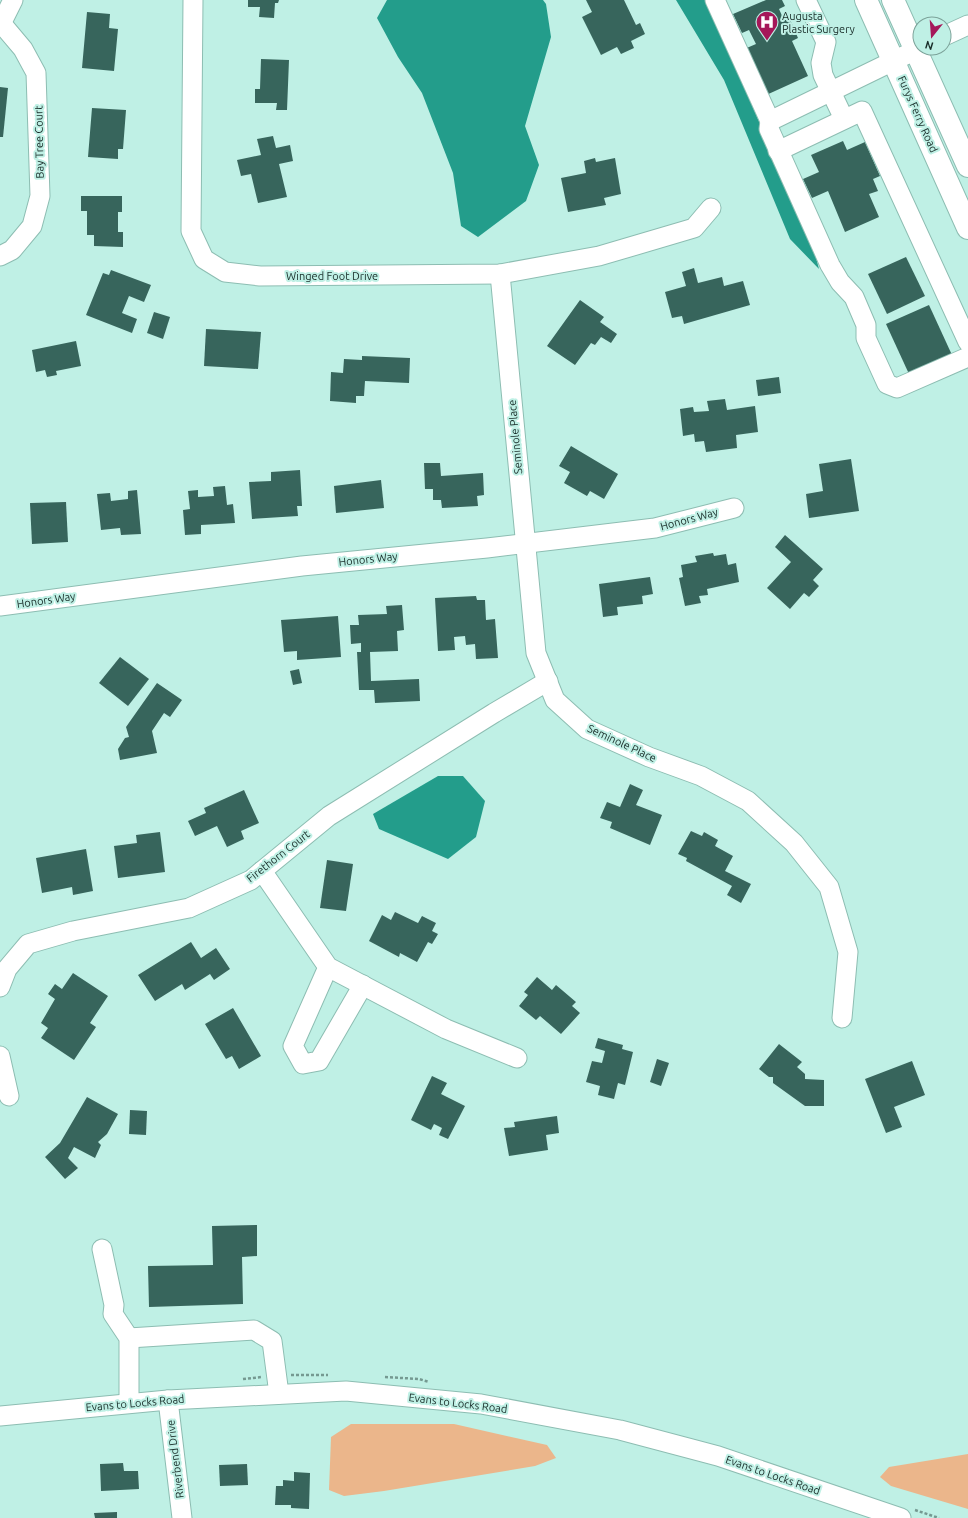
<svg xmlns="http://www.w3.org/2000/svg" width="968" height="1518" viewBox="0 0 968 1518" font-family="Ubuntu,sans-serif">
<rect width="100%" height="100%" fill="#bff0e5"/>
<g fill="#ebb68b">
<polygon points="351,1424 454,1424 547,1445 556,1458 535,1466 384,1491 344,1496 329,1490 331,1437"/>
<polygon points="968,1454 968,1509 891,1486 880,1477 889,1467"/>
</g>
<g fill="#239d8b">
<polygon points="387,0 543,0 546,4 551,37 525,126 539,165 526,201 478,237 461,226 453,173 422,93 398,57 377,18"/>
<polygon points="676,0 707,0 814,250 819,269 790,239 724,80"/>
<polygon points="438,776 463,776 485,801 476,837 448,859 379,829 373,814"/>
</g>
<g fill="#37655c">
<polygon points="248,0 279,0 278,3 275,3 274,18 259,17 260,7 248,7"/>
<polygon points="586,0 624,0 636,25 640,23 645,34 631,41 634,48 621,54 617,47 601,55 582,17 592,12"/>
<polygon points="766,0 782,0 785,6 779,9 783,18 788,15 798,38 792,41 808,76 764,96 742,50 756,44 749,30 742,33 733,14"/>
<polygon points="87,12 110,14 109,28 118,29 114,71 82,68"/>
<polygon points="261,59 289,60 287,110 276,110 277,103 255,103 255,89 260,89"/>
<polygon points="0,87 8,88 3,137 0,137"/>
<polygon points="92,108 126,110 123,149 118,149 118,159 88,157"/>
<polygon points="273,136 276,148 290,145 293,161 279,164 287,197 258,203 251,174 241,176 237,160 261,155 257,139"/>
<polygon points="843,141 847,150 865,142 880,176 873,179 878,191 869,194 879,217 845,232 828,191 812,198 803,179 819,172 811,155"/>
<polygon points="595,158 596,162 615,158 621,194 604,198 606,205 568,212 561,178 586,173 584,161"/>
<polygon points="81,196 122,196 122,212 118,212 118,232 123,232 123,247 94,246 94,235 87,235 87,211 81,211"/>
<polygon points="906,257 925,296 887,314 868,274"/>
<polygon points="694,268 698,283 722,277 724,286 743,281 750,305 684,324 682,316 672,318 665,292 686,286 682,272"/>
<polygon points="111,270 151,285 144,302 129,296 122,313 137,319 132,333 86,315 103,273 109,275"/>
<polygon points="580,300 604,317 600,322 617,334 611,343 601,337 595,345 591,343 575,365 547,346"/>
<polygon points="929,305 952,355 909,374 886,324"/>
<polygon points="154,312 170,317 163,339 147,333"/>
<polygon points="206,329 261,332 258,369 204,366"/>
<polygon points="76,341 81,366 56,371 57,375 47,377 45,370 36,372 32,350"/>
<polygon points="362,356 410,358 409,383 365,381 364,396 356,396 356,403 330,401 331,372 343,373 344,359 362,360"/>
<polygon points="779,377 781,393 758,396 756,380"/>
<polygon points="725,399 727,410 755,406 758,432 736,435 737,448 706,452 704,441 695,442 694,434 683,436 680,409 693,407 694,412 709,411 707,401"/>
<polygon points="571,446 618,474 604,499 590,491 587,496 564,483 570,472 559,466"/>
<polygon points="851,459 859,511 809,518 806,494 823,491 819,464"/>
<polygon points="424,463 440,463 441,476 483,473 484,495 477,496 478,506 442,508 441,500 433,500 433,489 425,489"/>
<polygon points="300,470 302,506 297,506 298,516 252,519 249,482 271,481 271,472"/>
<polygon points="381,480 384,508 336,513 334,486"/>
<polygon points="225,486 227,505 233,504 235,523 201,525 201,534 185,535 183,510 190,509 188,491 198,490 198,497 214,496 213,487"/>
<polygon points="137,490 141,534 121,535 120,528 101,530 97,494 110,493 111,501 128,499 128,491"/>
<polygon points="66,502 68,542 32,544 30,503"/>
<polygon points="785,535 823,569 813,580 819,586 809,597 804,593 790,609 767,588 791,562 775,547"/>
<polygon points="713,553 714,556 726,554 728,565 736,563 739,582 707,589 708,595 699,596 701,603 685,606 679,578 683,577 681,565 697,562 695,556"/>
<polygon points="650,577 653,594 642,596 643,604 617,607 618,615 603,617 599,584"/>
<polygon points="476,596 477,600 485,600 486,620 495,619 498,658 476,659 475,644 466,645 465,636 454,637 455,650 438,651 435,598"/>
<polygon points="402,605 404,630 397,631 398,651 370,652 371,681 419,679 420,701 375,703 374,690 359,690 357,652 361,652 361,643 351,644 350,625 359,625 358,615 387,614 386,606"/>
<polygon points="338,616 341,657 297,660 297,651 284,652 281,620"/>
<polygon points="120,657 149,679 128,706 99,683"/>
<polygon points="299,669 302,683 293,685 290,671"/>
<polygon points="157,683 182,700 170,717 164,713 152,731 157,753 120,760 118,749 125,738 129,737 126,727"/>
<polygon points="630,784 643,790 636,805 662,815 650,845 610,828 612,822 600,818 607,802 620,807"/>
<polygon points="244,790 259,823 241,831 244,839 227,847 217,826 195,836 188,821 206,813 204,808"/>
<polygon points="691,831 702,836 704,832 718,840 715,846 733,856 725,871 751,884 741,903 727,895 732,886 686,861 687,858 678,854"/>
<polygon points="160,832 165,872 118,878 114,846 137,843 136,835"/>
<polygon points="86,849 93,891 73,895 72,887 42,893 36,858"/>
<polygon points="327,860 353,864 346,911 320,908"/>
<polygon points="395,912 418,923 422,916 436,923 432,931 438,934 432,944 428,942 417,962 400,953 399,957 369,941 382,915 391,920"/>
<polygon points="191,942 201,958 216,948 230,969 214,980 210,974 185,990 182,984 155,1001 138,975"/>
<polygon points="73,973 108,996 90,1023 96,1027 74,1060 41,1038 48,1028 41,1023 55,999 48,994 55,984 62,989"/>
<polygon points="537,977 552,990 556,985 576,1002 572,1006 580,1013 561,1034 540,1016 536,1020 519,1006 528,995 524,992"/>
<polygon points="233,1008 261,1056 239,1069 232,1056 226,1059 205,1024"/>
<polygon points="598,1038 623,1045 622,1049 633,1052 625,1085 618,1083 614,1099 598,1095 600,1086 586,1082 592,1061 602,1063 605,1051 595,1048"/>
<polygon points="779,1044 802,1062 797,1067 805,1074 805,1079 824,1080 824,1106 805,1106 773,1083 773,1077 769,1077 759,1069"/>
<polygon points="657,1059 669,1063 661,1086 650,1082"/>
<polygon points="912,1061 925,1095 894,1107 902,1127 886,1133 865,1079"/>
<polygon points="432,1076 447,1083 441,1094 465,1106 448,1139 439,1135 442,1128 434,1124 431,1130 411,1120"/>
<polygon points="87,1097 118,1114 107,1134 98,1142 101,1145 95,1158 74,1147 68,1158 78,1168 65,1179 45,1157 60,1143"/>
<polygon points="130,1110 147,1111 146,1135 129,1134"/>
<polygon points="557,1116 559,1133 546,1135 548,1150 509,1156 504,1128 515,1127 514,1122"/>
<polygon points="257,1225 257,1256 242,1257 243,1304 149,1307 148,1266 213,1265 212,1226"/>
<polygon points="123,1463 124,1471 138,1471 139,1489 101,1491 100,1464"/>
<polygon points="247,1464 248,1485 220,1486 219,1465"/>
<polygon points="294,1472 310,1473 309,1509 291,1508 291,1505 275,1505 276,1486 283,1486 283,1480 294,1481"/>
<polygon points="117,1512 117,1518 95,1518 94,1513"/>
</g>
<g fill="none" stroke-linecap="round" stroke-linejoin="round">
<g stroke="#8dbdb2" stroke-width="21">
<g id="minor">
<polyline points="193,0 191,231 204,259 225,272 260,276 500,274 599,256 694,228 711,208"/>
<polyline points="715,0 770,121"/>
<polyline points="806,0 826,42 821,63 823,75 844,119"/>
<polyline points="0,26 13,0"/>
<polyline points="944,36 968,25"/>
<polyline points="920,48 770,121 769,129 830,265 840,282 854,297 866,325 866,338 887,384 897,388 968,357"/>
<polyline points="778,151 862,111 968,342"/>
<polyline points="0,256 12,250 32,226 40,196 36,73 23,49 2,24"/>
<polyline points="500,274 536,653 555,700 587,729 649,757 701,776 748,801 794,843 829,887 848,952 842,1018"/>
<polyline points="0,606 302,566 487,548 655,528 734,508"/>
<polyline points="262,871 328,967 446,1029 517,1058"/>
<polyline points="328,967 293,1046 303,1064 319,1061 363,985"/>
<polyline points="0,987 7,969 28,944 73,931 189,908 251,880 329,816 494,713 548,681"/>
<polyline points="0,1056 9,1096"/>
<polyline points="102,1249 114,1305 113,1314 129,1338 129,1403"/>
<polyline points="129,1338 254,1330 272,1341 279,1394"/>
<polyline points="168,1400 182,1518"/>
<polyline points="0,1416 168,1400 346,1391 481,1404 620,1430 718,1456 901,1518"/>
</g>
</g>
<g stroke="#8dbdb2" stroke-width="24">
<g id="major">
<polyline points="866,0 968,228"/>
<polyline points="893,0 968,166"/>
</g>
</g>
<g stroke="#759991" stroke-width="2.5" stroke-dasharray="3 2" stroke-linecap="butt">
<polyline points="291,1375 328,1375"/>
<polyline points="385,1377 419,1379 429,1382"/>
<polyline points="243,1379 262,1377"/>
<polyline points="915,1510 939,1518"/>
</g>
<use href="#minor" stroke="#fff" stroke-width="19"/>
<use href="#major" stroke="#fff" stroke-width="22"/>
</g>
<defs>
<g id="hospital-pin" transform="scale(1.15)"><path d="M0 17L-7.5 6A9.5 9.5 0 1 1 7.5 6Z" fill="#a51759" stroke="#bff0e5"/><path d="M-5-5h3v3.5h4V-5h3V5h-3V1.5h-4V5h-3Z" fill="#fff"/></g>
</defs>
<g fill-rule="evenodd">
<use href="#hospital-pin" x="767" y="22"/>
</g>
<g text-anchor="middle" dominant-baseline="central" stroke-width="4" stroke-linejoin="round" paint-order="stroke">
<g font-size="11" fill="#182c28" stroke="#bff0e5" text-anchor="start">
<text x="782" y="16">Augusta<tspan x="782" dy="13">Plastic Surgery</tspan></text>
</g>
<g font-size="11" fill="#182c28" stroke="#bff0e5">
<text transform="translate(918 114) rotate(66)">Furys Ferry Road</text>
<text transform="translate(39 142) rotate(-91)">Bay Tree Court</text>
<text x="332" y="276">Winged Foot Drive</text>
<text transform="translate(515 437) rotate(-95)">Seminole Place</text>
<text transform="translate(689 519) rotate(-15)">Honors Way</text>
<text transform="translate(368 559) rotate(-6)">Honors Way</text>
<text transform="translate(46 600) rotate(-8)">Honors Way</text>
<text transform="translate(622 743) rotate(25)">Seminole Place</text>
<text transform="translate(278 856) rotate(-38)">Firethorn Court</text>
<text transform="translate(135 1403) rotate(-5)">Evans to Locks Road</text>
<text transform="translate(458 1403) rotate(7)">Evans to Locks Road</text>
<text transform="translate(175 1459) rotate(-97)">Riverbend Drive</text>
<text transform="translate(773 1475) rotate(19)">Evans to Locks Road</text>
</g>
</g>
<g transform="translate(932 36) rotate(197)"><circle r="19" fill="#bff0e5" stroke="#7ca299"/>
<path d="M0-3L7 15L0 10L-7 15Z" fill="#a51759"/>
<text y="-6" font-size="11" font-weight="bold" text-anchor="middle" fill="#182c28">N</text>
</g>
</svg>
